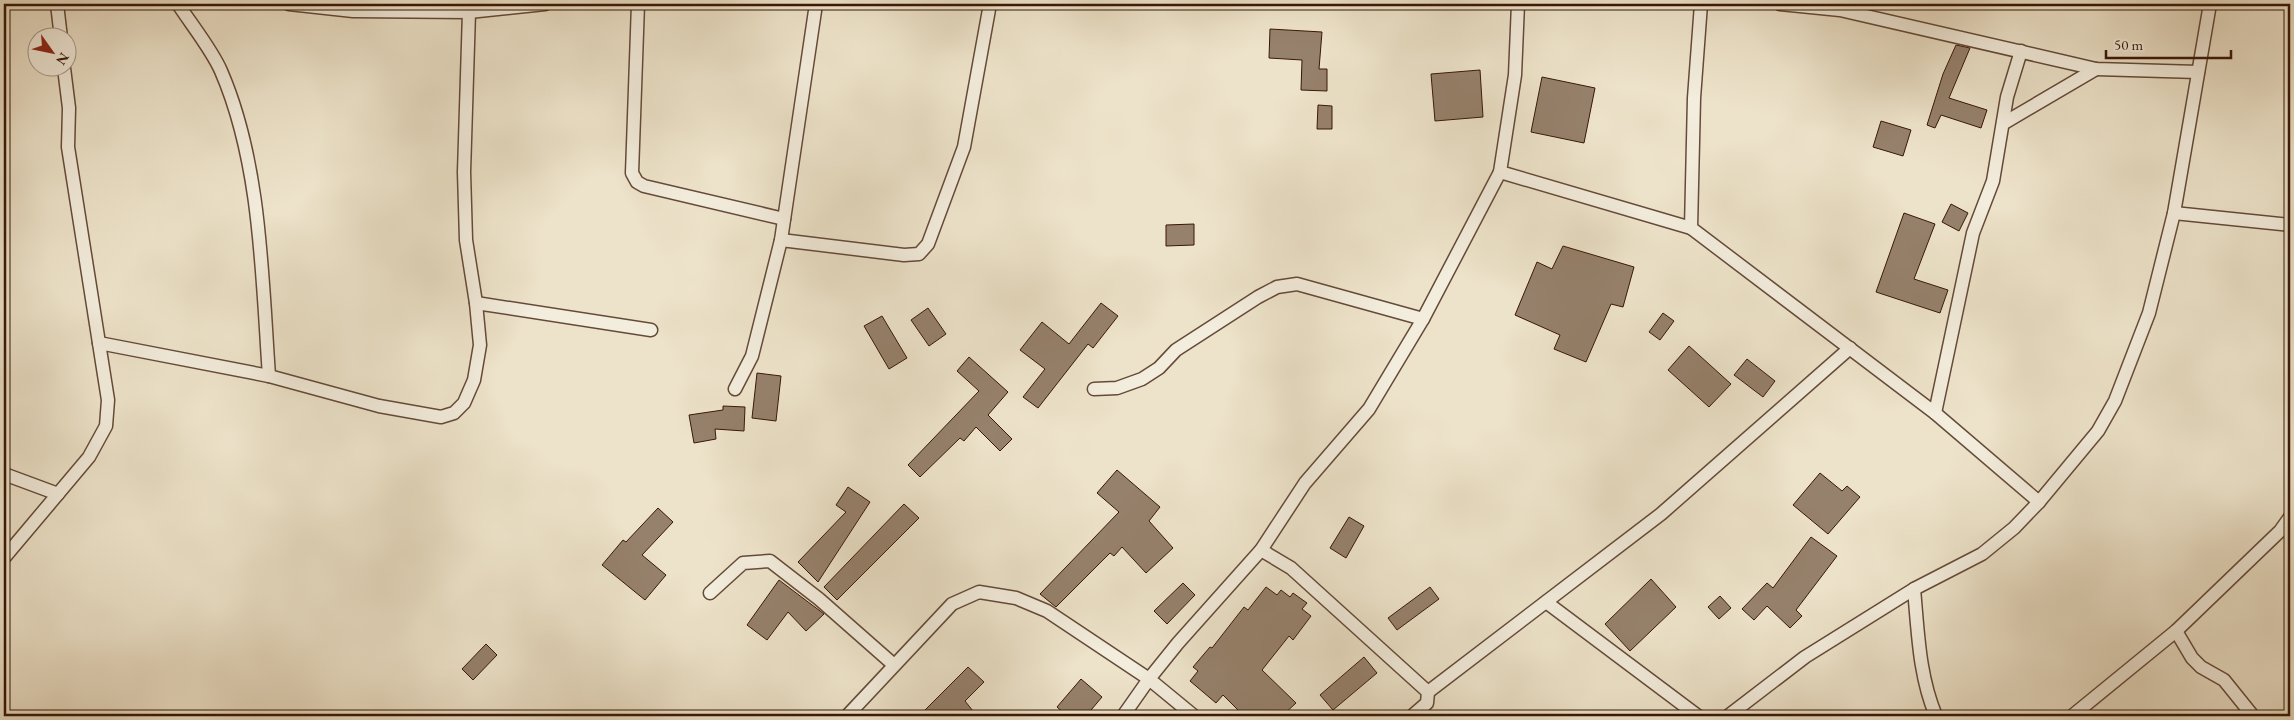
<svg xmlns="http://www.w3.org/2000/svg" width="2294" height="720" viewBox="0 0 2294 720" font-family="'EB Garamond',serif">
<rect width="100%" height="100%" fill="#ede3ca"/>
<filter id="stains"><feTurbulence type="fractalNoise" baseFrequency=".004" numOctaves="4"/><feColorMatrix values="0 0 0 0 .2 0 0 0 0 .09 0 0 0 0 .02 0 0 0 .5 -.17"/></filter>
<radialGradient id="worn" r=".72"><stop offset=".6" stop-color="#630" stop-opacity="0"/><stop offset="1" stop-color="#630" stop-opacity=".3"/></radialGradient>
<g fill="#96816c" stroke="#381707">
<polygon points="1270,29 1322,32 1319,69 1327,69 1327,91 1301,90 1302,60 1269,58"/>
<polygon points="1956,45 1970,48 1949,98 1987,110 1981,128 1941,115 1935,128 1927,125 1943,74"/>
<polygon points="1480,70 1483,117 1435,121 1431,74"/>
<polygon points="1542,77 1595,88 1584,143 1531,132"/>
<polygon points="1318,105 1332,106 1332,129 1317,129"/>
<polygon points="1881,121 1911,130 1903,156 1873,147"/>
<polygon points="1951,204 1968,213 1959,231 1942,222"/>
<polygon points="1904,213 1935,224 1914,279 1948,290 1940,313 1876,292"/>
<polygon points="1194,224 1194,245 1166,246 1166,225"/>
<polygon points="1563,246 1634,267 1623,307 1611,304 1586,362 1554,349 1560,335 1515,315 1537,262 1552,269"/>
<polygon points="1101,303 1118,316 1093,348 1088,344 1038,408 1023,397 1045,369 1020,350 1042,322 1069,344"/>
<polygon points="928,308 946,334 929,346 911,320"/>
<polygon points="1663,313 1674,321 1660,340 1649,332"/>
<polygon points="882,316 907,358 889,369 864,326"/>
<polygon points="1689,346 1731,384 1709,407 1668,370"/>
<polygon points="969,357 1008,392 988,415 1012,439 1000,451 976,427 964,441 960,438 920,477 908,465 979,391 957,371"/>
<polygon points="1747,359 1775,381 1763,397 1734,375"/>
<polygon points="757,373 781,376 776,421 752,418"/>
<polygon points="723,406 745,407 744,431 715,429 716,439 694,443 689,415 723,410"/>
<polygon points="1117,470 1160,507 1149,521 1173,548 1146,573 1122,547 1114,556 1110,553 1056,607 1040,594 1119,512 1097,493"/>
<polygon points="1820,473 1842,491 1847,486 1860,497 1828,534 1793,505"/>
<polygon points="848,487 870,502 818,582 798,562 846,512 836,505"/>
<polygon points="904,504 919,518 837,600 824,587"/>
<polygon points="658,508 673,522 642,555 666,575 645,600 602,565 623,540 626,542"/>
<polygon points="1349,517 1364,526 1346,558 1330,548"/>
<polygon points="1811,537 1837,556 1796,610 1802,616 1790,628 1767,606 1754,620 1742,609 1767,583 1773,588"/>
<polygon points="1651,579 1676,607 1630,651 1605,624"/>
<polygon points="779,580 824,614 806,631 788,612 767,640 747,625"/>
<polygon points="1183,583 1195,595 1167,624 1154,611"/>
<polygon points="1266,587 1277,595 1281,590 1290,597 1293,593 1307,603 1302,609 1311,616 1293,640 1289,636 1262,670 1296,703 1282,716 1244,716 1223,695 1216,703 1190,681 1198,671 1193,667 1210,647 1212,648 1244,607 1248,610"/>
<polygon points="1430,587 1439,599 1397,630 1388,618"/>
<polygon points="1720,596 1731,608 1719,619 1708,607"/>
<polygon points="486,644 497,655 473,680 462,669"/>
<polygon points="1364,657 1377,673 1333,710 1320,695"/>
<polygon points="968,667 984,682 965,701 977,716 919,716"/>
<polygon points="1081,679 1102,697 1086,716 1067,716 1057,707"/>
</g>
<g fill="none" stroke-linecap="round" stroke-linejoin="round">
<g stroke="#654a38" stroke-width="15">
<g id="street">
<polyline points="57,4 61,38"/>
<path d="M178 4C191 24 212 50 221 71 261 163 262 277 269 376"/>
<polyline points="470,4 469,12 545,4"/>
<polyline points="638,4 632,173 637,182 644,186 784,219"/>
<polyline points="1518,4 1515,75 1500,172 1691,228"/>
<polyline points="1701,4 1694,98 1691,228 1935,413 2039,502"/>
<polyline points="1780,4 1840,10 2096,69 2198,72"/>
<polyline points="2004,123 2096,69"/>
<polyline points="2174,213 2290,225"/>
<polyline points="781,240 904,255 919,254 928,244 964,147 990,4"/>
<polyline points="476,303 651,330"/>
<polyline points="99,343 269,376 379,406 441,417 454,413 464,403 474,380 480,345 476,303 466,240 464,172 469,12 353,11 289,4"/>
<polyline points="735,389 752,356 781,240 816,4"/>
<polyline points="1094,389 1117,388 1142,379 1159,368 1176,350 1258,297 1277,287 1297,284 1423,319"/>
<polyline points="1935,413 1973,233 1993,181 2007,97 2021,51"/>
<polyline points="4,474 58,494"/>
<polyline points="1261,550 1291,568 1428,692 1427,703 1412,716"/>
<polyline points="4,558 89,457 106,426 108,400 68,147 69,108 64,68"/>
<path d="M1914 589C1918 632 1919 676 1936 716"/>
<polyline points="710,593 743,563 770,561 819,599 894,665"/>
<polyline points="1546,602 1698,716"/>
<polyline points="2176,631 2192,658 2201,667 2224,680 2253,716"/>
<polyline points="1428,692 1661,514 1850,348"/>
<polyline points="847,716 952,604 979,592 1016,598 1047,611 1149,679 1123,716"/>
<polyline points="1194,716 1149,679 1178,643 1261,550 1305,483 1369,409 1423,319 1500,172"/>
<polyline points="1728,716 1805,657 1914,589 1982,554 2014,528 2039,502 2098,431 2115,401 2149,313 2174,213 2210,4"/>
<polyline points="2072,716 2176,631 2280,531 2290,517"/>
</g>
</g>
<use href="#street" stroke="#f3eddd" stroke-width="12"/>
</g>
<rect width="2294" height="720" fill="none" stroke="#ede3ca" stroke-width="20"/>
<rect x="5" y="5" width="2284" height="710" fill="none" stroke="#381707" stroke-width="2.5"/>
<rect x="10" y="10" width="2274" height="700" fill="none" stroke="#381707"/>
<g transform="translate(52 52) rotate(123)"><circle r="24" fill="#f3eddd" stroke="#a89787"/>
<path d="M0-4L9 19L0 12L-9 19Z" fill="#8f2418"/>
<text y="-8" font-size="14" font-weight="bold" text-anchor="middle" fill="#381707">N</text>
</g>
<path d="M2106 50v8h125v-8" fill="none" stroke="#381707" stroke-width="2.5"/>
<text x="2114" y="50" font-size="15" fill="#381707" stroke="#f3eddd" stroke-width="4" paint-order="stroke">50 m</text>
<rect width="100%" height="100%" filter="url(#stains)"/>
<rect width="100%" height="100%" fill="url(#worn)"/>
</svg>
